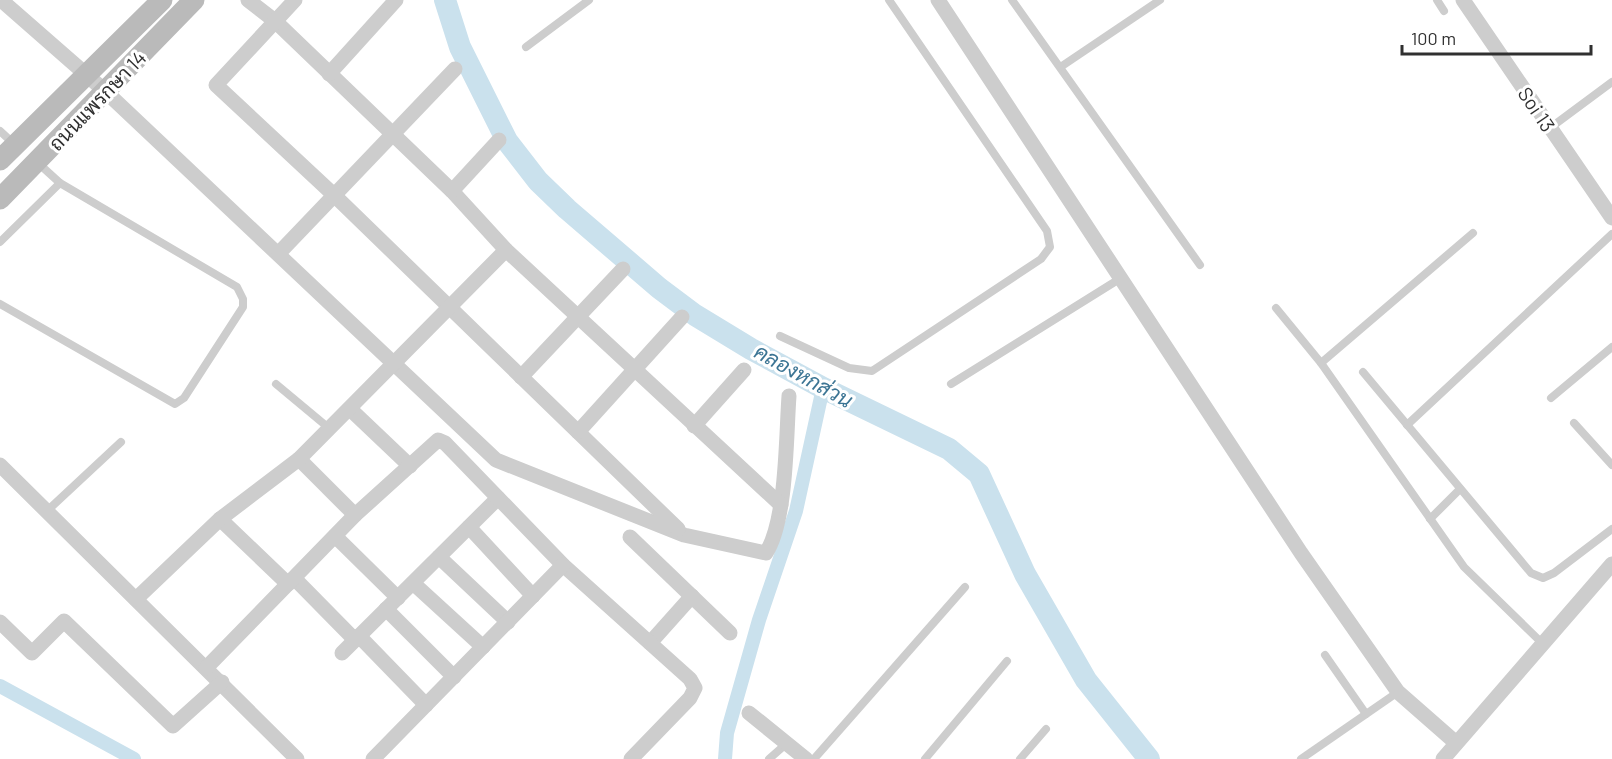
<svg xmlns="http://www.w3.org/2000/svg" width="1612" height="759" viewBox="0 0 1612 759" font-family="Barlow,Sarabun,sans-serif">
<rect width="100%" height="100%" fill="#fff"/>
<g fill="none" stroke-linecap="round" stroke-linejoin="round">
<g stroke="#cae1ed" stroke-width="14">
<polyline points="0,686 134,759"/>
<polyline points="725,759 727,733 759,620 796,511 823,388"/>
</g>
<polyline stroke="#cae1ed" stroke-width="22" points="445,0 460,47 507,141 538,181 567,209 659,288 695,315 751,349 823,388 949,449 979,474 1025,574 1086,680 1149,759"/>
<g stroke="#cdcdcd" stroke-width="8">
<polyline points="1012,0 1200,265"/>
<polyline points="1437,0 1444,11"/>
<polyline points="526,47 589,0"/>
<polyline points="1062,66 1160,0"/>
<polyline points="1550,128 1612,82"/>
<polyline points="0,131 14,144"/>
<polyline points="1473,233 1321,363 1464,567 1542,643"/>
<polyline points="0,242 60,183 38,163"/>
<polyline points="0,304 175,404 184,398 243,307 243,299 237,287 60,183"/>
<polyline points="1276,308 1321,363"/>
<polyline points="780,336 849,368 872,371 1041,259 1050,247 1047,231 889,0"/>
<polyline points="1363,372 1531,573 1543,578 1554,573 1612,529"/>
<polyline points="276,384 330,429"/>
<polyline points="951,384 1121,278"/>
<polyline points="1551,398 1612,347"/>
<polyline points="1574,423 1612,465"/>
<polyline points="1407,425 1612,234"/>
<polyline points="47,511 121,442"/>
<polyline points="1430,519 1460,489"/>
<polyline points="1325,655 1366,714"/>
<polyline points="769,759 786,744"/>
<polyline points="814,759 965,587"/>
<polyline points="925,759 1007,661"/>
<polyline points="1020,759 1046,729"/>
<polyline points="1301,759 1398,692"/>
</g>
<g stroke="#cdcdcd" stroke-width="15">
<path d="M1 0 105 91 496 460 684 535 766 553C787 520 786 436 789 396"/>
<polyline points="248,0 275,21 452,191 506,250 781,505"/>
<polyline points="295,0 216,85 335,196 678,529"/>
<polyline points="938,0 1301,553 1398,692 1455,742"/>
<polyline points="1463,0 1612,218"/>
<polyline points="329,74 396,0"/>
<polyline points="452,191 499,140"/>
<polyline points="279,253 455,69"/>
<polyline points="521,377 623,269"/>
<polyline points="350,409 410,466"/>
<polyline points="694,426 744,370"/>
<polyline points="578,432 682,317"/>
<polyline points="299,459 355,515"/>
<polyline points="0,465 297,759"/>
<polyline points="220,519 288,584"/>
<polyline points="469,527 533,596"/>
<polyline points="335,536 398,598"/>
<polyline points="630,537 730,633"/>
<polyline points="439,557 508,622"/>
<polyline points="294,578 355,640"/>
<polyline points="413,583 483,647"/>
<polyline points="136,599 220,519 299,459 506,250"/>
<polyline points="386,609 454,677"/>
<polyline points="0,622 32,653 64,621 173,726 222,682"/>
<polyline points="359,636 426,705"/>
<polyline points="650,643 692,596"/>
<polyline points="342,653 498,498"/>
<polyline points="206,668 355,515 438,440 445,443 563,565 690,679 695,688 690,698 631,759"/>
<polyline points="749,713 806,759"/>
<polyline points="373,759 563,565"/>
<polyline points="1443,759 1612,564"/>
</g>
<g stroke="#bababa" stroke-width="21">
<polyline points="0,160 162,0"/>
<polyline points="0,199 194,0"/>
</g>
</g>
<g text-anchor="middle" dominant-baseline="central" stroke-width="6" stroke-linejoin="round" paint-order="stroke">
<g font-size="20" fill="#303030" stroke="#fff">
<text transform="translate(97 100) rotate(-46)">ถนนแพรกษา 14</text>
<text transform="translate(1537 109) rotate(56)">Soi 13</text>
</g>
<g font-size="21" font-style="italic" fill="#3c7594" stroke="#fff">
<text transform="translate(804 375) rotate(29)">คลองหกส่วน</text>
</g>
</g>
<path d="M1402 45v9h189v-9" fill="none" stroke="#303030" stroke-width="3"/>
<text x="1411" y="45" font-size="18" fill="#303030" stroke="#ffffff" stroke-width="4.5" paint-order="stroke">100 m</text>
</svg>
